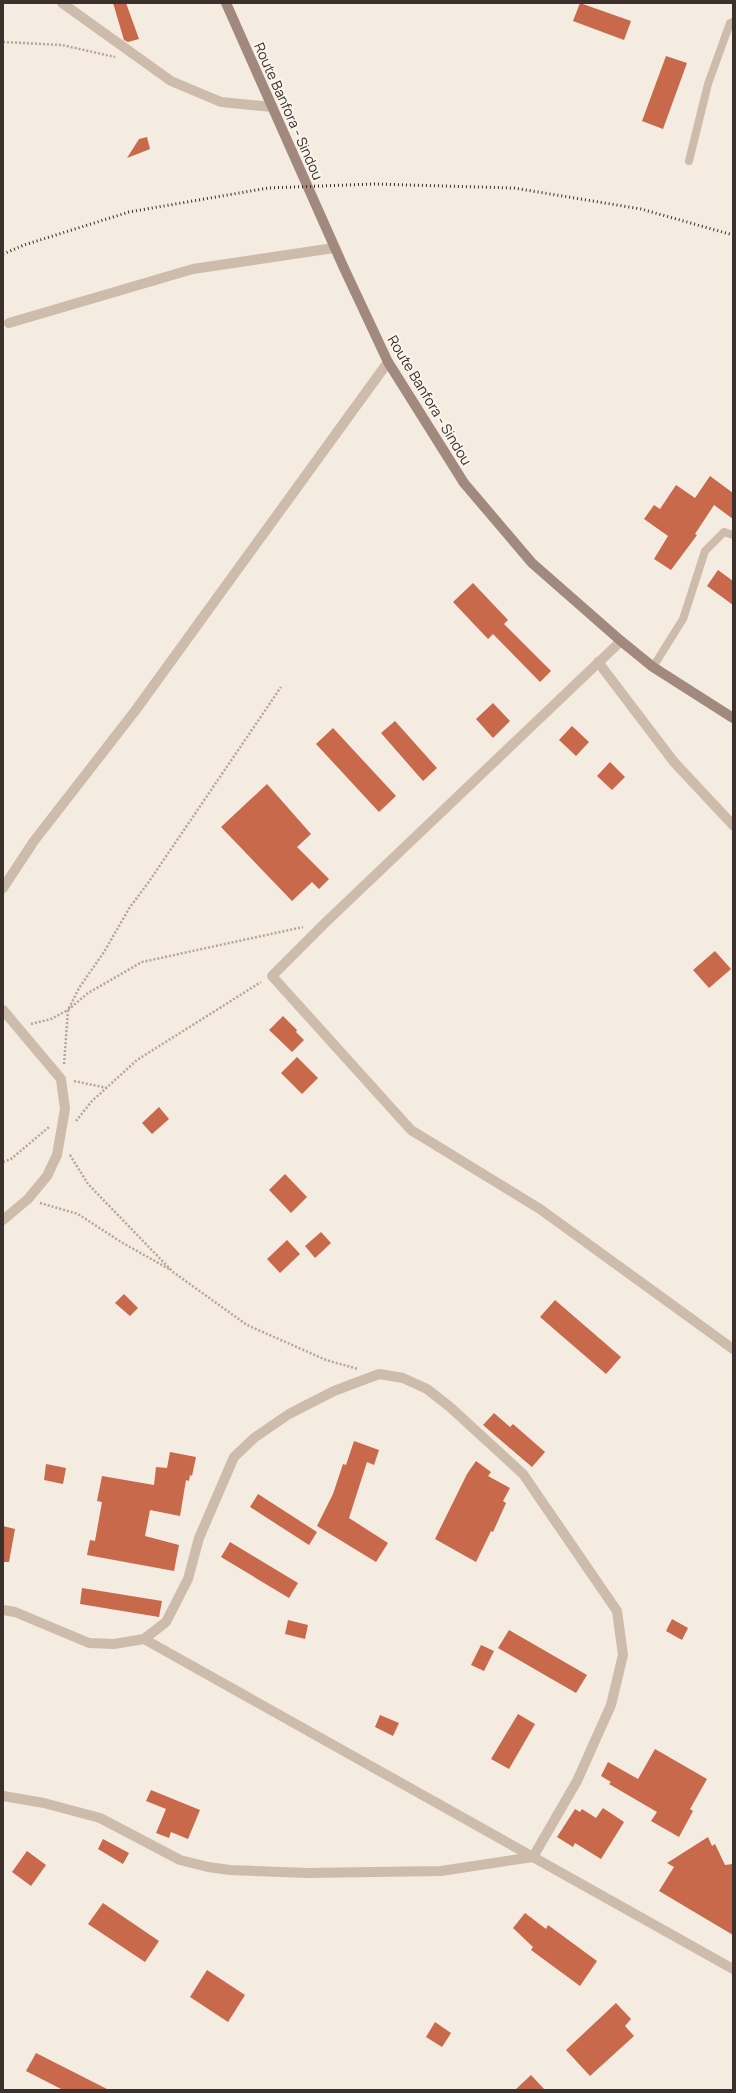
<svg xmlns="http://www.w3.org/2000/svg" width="736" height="2093" viewBox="0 0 736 2093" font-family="Manrope,sans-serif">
<rect width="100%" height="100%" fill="#f4ebe1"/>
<g fill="#c8694b">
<polygon points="113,3 126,3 139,39 128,42 124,40"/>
<polygon points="580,3 631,21 624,40 573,21"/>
<polygon points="666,56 687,63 663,129 642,121"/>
<polygon points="147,137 150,149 127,158 139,139"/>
<polygon points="710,476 733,493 733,519 714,505 695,534 697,535 671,570 654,559 668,536 644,519 654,505 660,509 676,485 695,498"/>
<polygon points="718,570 733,581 733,605 707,586"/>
<polygon points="473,583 508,620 504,624 551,671 540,682 493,634 488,639 453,602"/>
<polygon points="493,703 510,721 493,738 476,719"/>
<polygon points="395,721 437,768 423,781 381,733"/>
<polygon points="572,726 589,742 576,756 559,740"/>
<polygon points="333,728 396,796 379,812 316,744"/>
<polygon points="610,762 625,777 612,790 597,776"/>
<polygon points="267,784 311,834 297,847 329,879 319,889 312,882 292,901 221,827"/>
<polygon points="715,951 731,969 709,988 693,970"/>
<polygon points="283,1016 297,1030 296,1032 304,1040 292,1052 269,1030"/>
<polygon points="297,1057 318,1078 302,1094 281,1073"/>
<polygon points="159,1107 169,1119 152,1134 142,1123"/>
<polygon points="285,1174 307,1197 291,1213 269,1190"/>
<polygon points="321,1232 331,1243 315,1258 305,1246"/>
<polygon points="287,1240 300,1254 280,1273 267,1259"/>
<polygon points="124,1294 138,1308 130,1316 115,1303"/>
<polygon points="555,1300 621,1357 606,1374 540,1317"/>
<polygon points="494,1413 510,1427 513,1424 545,1452 532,1467 483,1425"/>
<polygon points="354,1441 379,1450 374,1465 367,1462 349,1518 388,1543 376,1562 317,1526 333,1494 343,1464 346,1465"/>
<polygon points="170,1452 196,1457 192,1476 190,1475 189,1481 186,1480 180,1516 150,1510 145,1536 179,1545 174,1571 87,1555 90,1540 95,1541 102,1502 97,1501 102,1476 154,1485 156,1467 167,1468"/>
<polygon points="476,1461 491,1472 488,1476 510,1488 503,1501 506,1503 493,1532 491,1531 476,1562 435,1539 467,1474"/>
<polygon points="46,1464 66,1468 63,1484 44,1480"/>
<polygon points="258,1494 317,1532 309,1545 250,1507"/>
<polygon points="3,1526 15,1529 9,1562 3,1562"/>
<polygon points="230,1542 298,1583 289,1598 221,1557"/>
<polygon points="82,1588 162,1601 159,1617 80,1604"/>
<polygon points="672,1619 688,1628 682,1640 666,1631"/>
<polygon points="288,1620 308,1625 305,1639 285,1634"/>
<polygon points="509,1630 587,1675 576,1693 498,1648"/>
<polygon points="481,1645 494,1651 484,1671 471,1665"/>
<polygon points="518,1714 535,1724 509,1769 491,1759"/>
<polygon points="380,1715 399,1723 393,1736 375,1727"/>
<polygon points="655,1749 707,1779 690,1809 693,1811 679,1837 651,1821 657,1812 609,1784 611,1782 601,1776 608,1762 638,1779"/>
<polygon points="151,1790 200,1810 188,1839 171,1832 169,1838 156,1833 166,1809 146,1801"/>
<polygon points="603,1808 624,1822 601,1859 575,1843 573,1847 557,1837 575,1809 580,1812 582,1809 596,1818"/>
<polygon points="708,1837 712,1846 715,1844 725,1865 733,1864 733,1935 659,1891 674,1867 667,1863"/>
<polygon points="103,1839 129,1853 123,1864 98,1849"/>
<polygon points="27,1851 46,1865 31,1886 12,1872"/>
<polygon points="103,1903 159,1941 145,1962 88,1924"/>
<polygon points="525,1913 546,1929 548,1925 597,1961 580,1986 531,1950 533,1947 513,1928"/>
<polygon points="207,1970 245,1995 228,2022 190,1997"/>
<polygon points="616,2003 631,2019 625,2026 634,2036 590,2076 566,2050"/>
<polygon points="435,2022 451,2033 442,2047 426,2037"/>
<polygon points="36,2053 109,2090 63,2090 26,2071"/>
<polygon points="531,2075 545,2090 515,2090"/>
</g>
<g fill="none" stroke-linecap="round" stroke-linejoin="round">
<g stroke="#b9a596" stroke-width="2.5" stroke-dasharray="2 2" stroke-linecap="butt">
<polyline points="3,42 62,45 115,57"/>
<polyline points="31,1024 51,1019 68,1010 88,993 142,962 303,927"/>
<polyline points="64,1064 68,1010 79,988 104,952 130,907 148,883 281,687"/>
<polyline points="74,1081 107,1088"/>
<polyline points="76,1121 92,1101 137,1060 261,982"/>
<polyline points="70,1155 88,1184 173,1272 247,1325 326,1360 358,1369"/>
<polyline points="3,1162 11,1159 49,1127"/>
<polyline points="40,1203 78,1214 121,1242 169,1269"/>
</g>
<g stroke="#cdbbac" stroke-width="8">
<polyline points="689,161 708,84 730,23 733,22"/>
<polyline points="653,667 683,619 705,551 724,532 733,535"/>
</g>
<g stroke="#cdbbac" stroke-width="10">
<polyline points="62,3 171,81 221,102 272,107"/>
<polyline points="9,323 193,269 334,248"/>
<polyline points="621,641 325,923 272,976 411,1130 540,1209 733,1349"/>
<polyline points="598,662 674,762 733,825"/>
<polyline points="3,888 34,841 135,711 388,362"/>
<polyline points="3,1010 61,1079 65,1109 57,1155 47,1176 28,1199 3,1220"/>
<polyline points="3,1610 15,1612 89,1643 114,1644 144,1639 166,1622 188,1579 199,1538 234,1457 254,1438 289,1414 334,1391 379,1374 403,1378 427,1389 450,1407 523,1474 617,1611 623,1655 611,1705 577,1781 533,1857 441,1871 307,1873 230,1870 208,1867 180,1860 100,1818 44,1803 3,1796"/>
<polyline points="144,1639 733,1969"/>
</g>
<polyline stroke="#a18a7d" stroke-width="10" points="226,3 343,266 388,362 464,483 532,563 621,641 653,667 733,718"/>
<polyline stroke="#3b302b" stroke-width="3" stroke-dasharray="1 3" stroke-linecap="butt" points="3,254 24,245 129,212 268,188 374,184 514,188 641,209 733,235"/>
</g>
<g text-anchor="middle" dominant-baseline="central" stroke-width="4" stroke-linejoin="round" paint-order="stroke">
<g font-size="14" fill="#3b302b" stroke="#fbf5ee">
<text transform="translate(289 111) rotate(66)">Route Banfora - Sindou</text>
<text transform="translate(430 400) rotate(59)">Route Banfora - Sindou</text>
</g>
</g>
<rect width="736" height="2093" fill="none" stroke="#3b302b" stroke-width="8"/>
</svg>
